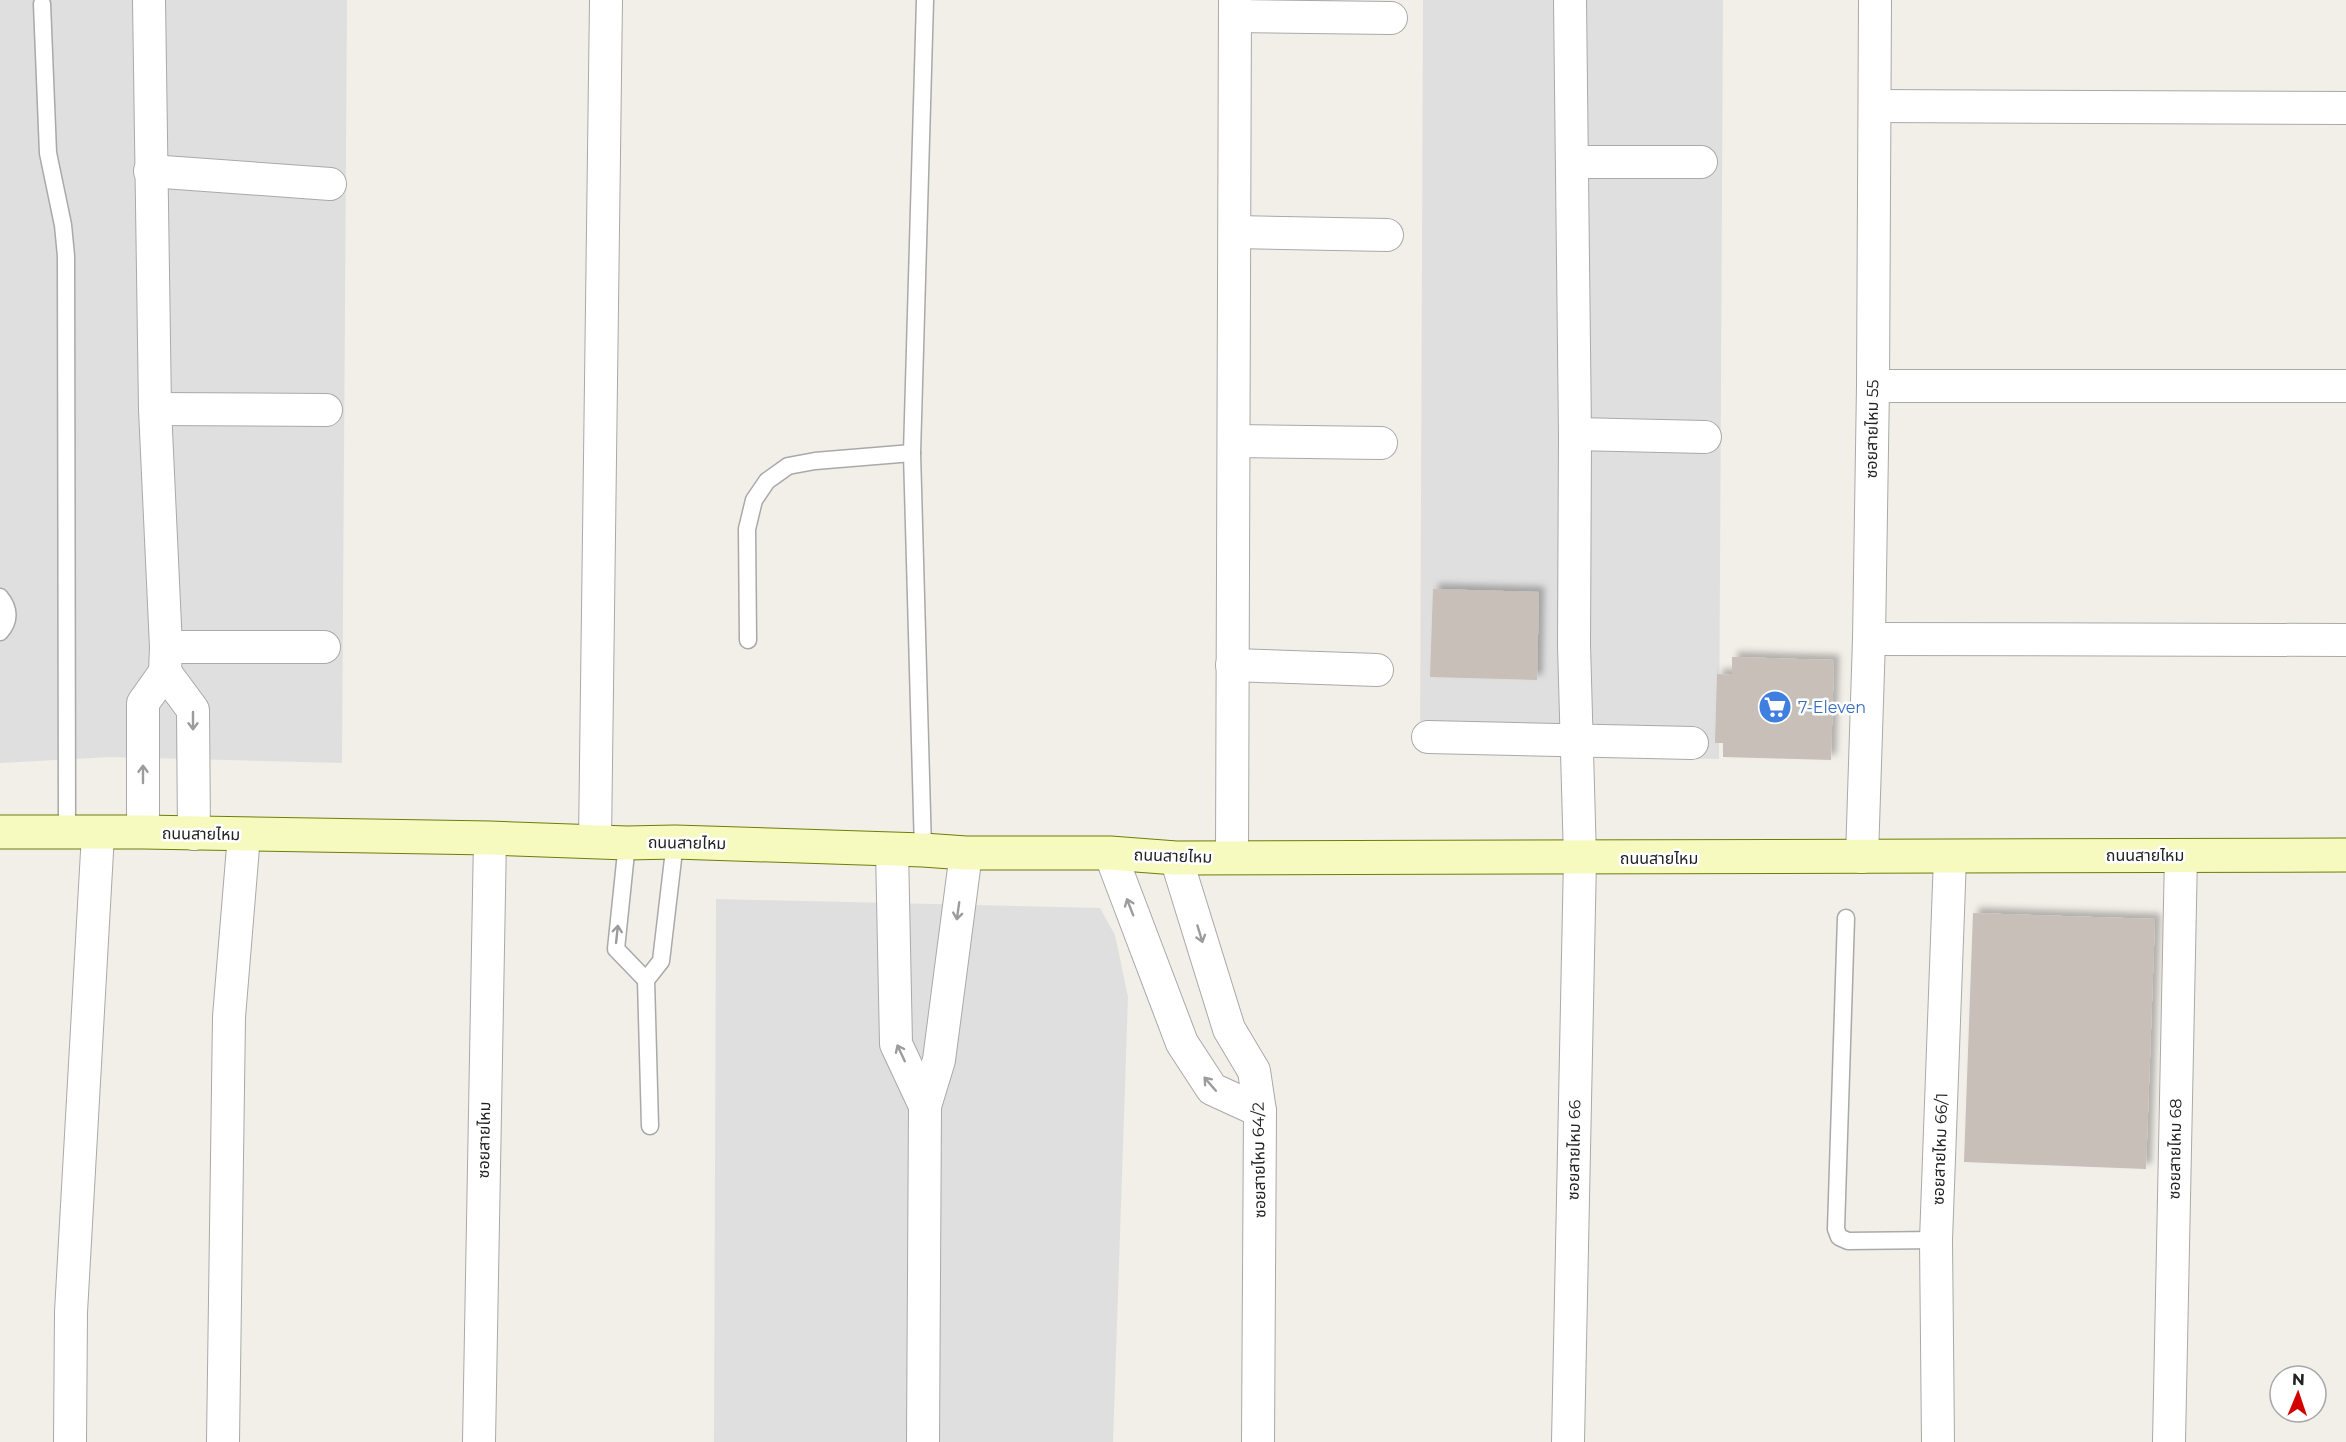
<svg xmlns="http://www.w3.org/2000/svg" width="2346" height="1442" viewBox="0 0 2346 1442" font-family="Montserrat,'Noto Sans Thai',sans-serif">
<defs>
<filter id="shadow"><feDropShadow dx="5.5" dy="-5.5" stdDeviation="3" flood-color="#0004"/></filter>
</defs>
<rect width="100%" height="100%" fill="#f2efe9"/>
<g fill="#e0dfdf">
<polygon points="0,0 347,0 342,763 110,757 0,763"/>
<polygon points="1423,0 1723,0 1719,759 1420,753"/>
<polygon points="716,899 1100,908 1115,935 1128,997 1113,1442 714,1442"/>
</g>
<g fill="#c7bfb8" filter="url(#shadow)">
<polygon points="1433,589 1539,592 1537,680 1430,677"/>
<polygon points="1732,657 1834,660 1831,760 1723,757 1723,743 1715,743 1717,674 1732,675"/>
<polygon points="1973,913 2155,919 2146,1169 1964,1162"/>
</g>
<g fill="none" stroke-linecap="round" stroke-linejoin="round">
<g stroke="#a9a9a9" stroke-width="19">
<g id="lane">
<polyline points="42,4 48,153 63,225 66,256 67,833"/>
<path d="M0 597C10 609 10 621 0 632"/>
<polyline points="748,640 747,529 754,500 767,481 788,466 815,461 912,453"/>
<polyline points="627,843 616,949 646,980"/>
<polyline points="923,850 912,453 925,0"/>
<polyline points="1846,918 1836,1229 1839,1237 1848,1241 1936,1240"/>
<polyline points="650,1126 646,980 661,961 675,842"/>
</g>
</g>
<g stroke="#a9a9a9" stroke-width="34">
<g id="street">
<polyline points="1235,16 1391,18"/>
<polyline points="1875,106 2346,108"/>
<polyline points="1572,162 1701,162"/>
<polyline points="150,171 330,184"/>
<polyline points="1235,232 1387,235"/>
<polyline points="1873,386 2346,386"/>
<polyline points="155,409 326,410"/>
<polyline points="1575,434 1705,437"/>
<polyline points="1234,441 1381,443"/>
<polyline points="1869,639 2346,640"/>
<polyline points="166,647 324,647"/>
<polyline points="1232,665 1377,670"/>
<polyline points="165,672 193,710 194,834"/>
<polyline points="1428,737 1692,743"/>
<polyline points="143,832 143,703 165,672 166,647 155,409 149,0"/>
<polyline points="595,841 606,0"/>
<polyline points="892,849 896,1044 925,1106"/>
<polyline points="1110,853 1182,1043 1212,1089 1260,1111"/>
<polyline points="1232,857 1235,0"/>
<polyline points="1862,857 1869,639 1873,386 1875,0"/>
<polyline points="1176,858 1229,1029 1254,1071 1260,1111 1258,1442"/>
<polyline points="70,1442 71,1312 98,834"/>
<polyline points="223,1442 229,1017 244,835"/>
<polyline points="479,1442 490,838"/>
<polyline points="923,1442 925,1106 939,1060 966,853"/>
<polyline points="1568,1442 1580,858 1574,645 1575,434 1570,0"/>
<polyline points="1938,1442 1936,1240 1950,857"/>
<polyline points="2169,1442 2181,855"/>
</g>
</g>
<g stroke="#707d05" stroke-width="35">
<polyline id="secondary" points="0,832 143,832 490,838 627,843 675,842 923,850 966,853 1110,853 1176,858 2346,855"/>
</g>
<use href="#lane" stroke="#fff" stroke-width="16"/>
<use href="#street" stroke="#fff" stroke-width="32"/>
<use href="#secondary" stroke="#f7fabf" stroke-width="33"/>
</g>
<defs><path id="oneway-shaft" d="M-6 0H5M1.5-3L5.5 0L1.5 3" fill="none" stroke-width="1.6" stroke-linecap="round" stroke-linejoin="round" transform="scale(1.5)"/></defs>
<g stroke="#9c9c9c">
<use href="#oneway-shaft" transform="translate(193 721) rotate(90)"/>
<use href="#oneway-shaft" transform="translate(143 774) rotate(-90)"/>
<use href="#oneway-shaft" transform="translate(1130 907) rotate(-111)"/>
<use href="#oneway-shaft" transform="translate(958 911) rotate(98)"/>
<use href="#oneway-shaft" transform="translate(617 934) rotate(-84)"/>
<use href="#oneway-shaft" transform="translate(1200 934) rotate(73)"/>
<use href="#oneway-shaft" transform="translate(901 1053) rotate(-115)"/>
<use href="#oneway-shaft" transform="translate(1210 1084) rotate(-131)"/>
</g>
<defs>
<g id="supermarket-disc" transform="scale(1.725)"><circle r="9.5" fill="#3f7fe0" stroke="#fff"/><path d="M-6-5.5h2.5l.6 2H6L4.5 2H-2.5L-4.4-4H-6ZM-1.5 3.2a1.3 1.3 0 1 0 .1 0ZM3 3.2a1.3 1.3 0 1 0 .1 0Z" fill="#fff"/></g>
</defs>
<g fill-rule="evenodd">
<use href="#supermarket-disc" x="1775" y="707"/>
</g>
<g text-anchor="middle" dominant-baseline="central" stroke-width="5" stroke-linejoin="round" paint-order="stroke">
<g font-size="16" fill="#222" stroke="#fff">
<text transform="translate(1872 429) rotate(-89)">ซอยสายไหม 55</text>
<text transform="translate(201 834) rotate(1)">ถนนสายไหม</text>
<text transform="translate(687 843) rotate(1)">ถนนสายไหม</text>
<text x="2145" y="855">ถนนสายไหม</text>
<text transform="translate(1173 856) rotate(2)">ถนนสายไหม</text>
<text x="1659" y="858">ถนนสายไหม</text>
<text transform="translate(484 1140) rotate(-89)">ซอยสายไหม</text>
<text transform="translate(1940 1149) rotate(-88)">ซอยสายไหม 66/1</text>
<text transform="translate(2175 1149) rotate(-89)">ซอยสายไหม 68</text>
<text transform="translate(1574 1150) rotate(-89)">ซอยสายไหม 66</text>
<text transform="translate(1259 1160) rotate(-91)">ซอยสายไหม 64/2</text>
</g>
<g font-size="16" fill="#366cbe" stroke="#fff" text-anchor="start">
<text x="1798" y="707">7-Eleven</text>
</g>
</g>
<g transform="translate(2298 1394) rotate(2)"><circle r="28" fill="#ffffff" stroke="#a7a7a7" stroke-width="1.5"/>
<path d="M0-4.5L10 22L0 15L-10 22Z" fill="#d40000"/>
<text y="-9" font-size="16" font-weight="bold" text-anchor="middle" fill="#222222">N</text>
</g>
</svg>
